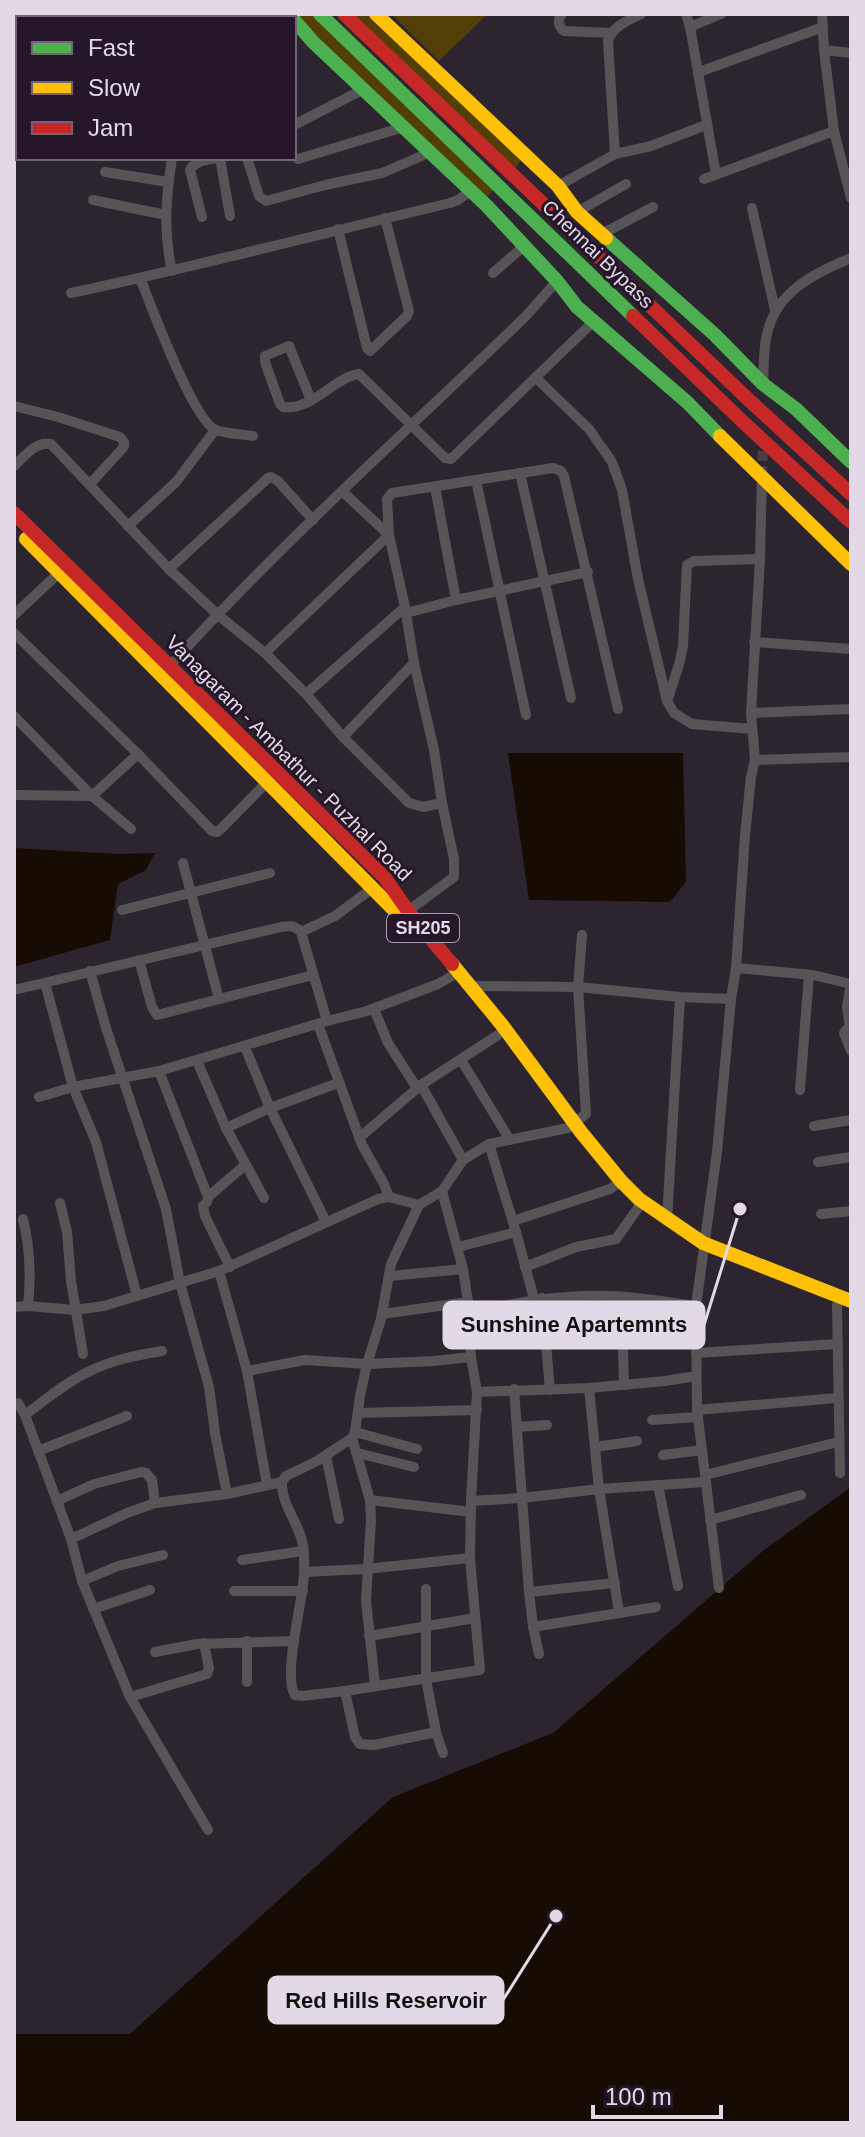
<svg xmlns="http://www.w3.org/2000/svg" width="865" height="2137" viewBox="0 0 865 2137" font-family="Arial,sans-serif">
<rect width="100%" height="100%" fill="#2c242f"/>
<g fill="#543e08">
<polygon points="295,14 313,14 494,189 486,198 318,39"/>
<polygon points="352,14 369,14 522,159 515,169"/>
<polygon points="391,14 488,14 439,61"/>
</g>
<g fill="#160c04">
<polygon points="14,14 229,14 232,18 18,18 18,110 14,110"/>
<polygon points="508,753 683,753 686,882 670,902 529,900"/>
<polygon points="14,848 118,854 155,853 146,870 118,884 110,940 14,967"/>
<polygon points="851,1487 851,2123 14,2123 14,2034 130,2034 393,1797 553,1733 764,1550"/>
</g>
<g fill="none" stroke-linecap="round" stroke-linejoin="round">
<polyline stroke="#473f4a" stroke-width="10" stroke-dasharray="10 5" stroke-linecap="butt" points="762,476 763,442"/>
<g stroke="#575458" stroke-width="10">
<path d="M562 14C557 20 558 27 564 31L611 33"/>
<polyline points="686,14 690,27"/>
<polyline points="822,14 824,50 834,131 851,198"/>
<polyline points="824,50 851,53"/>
<polyline points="699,72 823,27"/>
<polyline points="294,125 364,89"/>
<path d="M615 154 608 41C613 26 627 21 641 14"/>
<polyline points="220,158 230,216"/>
<polyline points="247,158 259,196 266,201 325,185 382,173 431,152"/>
<polyline points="298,159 404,127"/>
<polyline points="105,172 168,182"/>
<polyline points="716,174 690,27 721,14"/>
<polyline points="704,179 834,131"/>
<polyline points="558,186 615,154 651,146 706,125"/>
<polyline points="93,200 166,215"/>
<polyline points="752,208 775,310"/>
<polyline points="577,212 626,184"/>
<path d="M202 217 190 170C194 161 208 160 217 158"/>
<polyline points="338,229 367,348 370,351 407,316 409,311 385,218"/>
<polyline points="602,234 653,207"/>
<path d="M172 271C163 232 166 198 172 158"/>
<polyline points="493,273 524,246"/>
<path d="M140 278C151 305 193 421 216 430 227 434 242 434 253 436"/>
<path d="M71 293C198 266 324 233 450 203L458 200 470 191"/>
<polyline points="536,378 589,429 612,462 622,490 638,579 667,701 674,713 692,724 752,729"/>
<path d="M763 384C764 368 763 350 767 334 776 292 814 273 851 258"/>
<path d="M311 400 289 346 265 356V362L280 404 283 407C313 411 334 377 359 374L445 458 451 459 593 322"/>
<polyline points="14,406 58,417 120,437 124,442 124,446 122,449 90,484"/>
<path d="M14 466C25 456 36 441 51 444L169 569 218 615 265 653 389 535 387 499 392 493 553 468 561 471 564 476 618 709"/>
<polyline points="520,473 571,698"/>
<polyline points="476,480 526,715"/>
<polyline points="435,487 456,600"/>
<polyline points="343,492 389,535 405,607 414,663 434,750 442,803 454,859 454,877 408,911"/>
<polyline points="128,526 176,482 215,430"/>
<polyline points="169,569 268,478 271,477 278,481 313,520"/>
<polyline points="406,613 456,600 588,572"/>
<polyline points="14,615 62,570"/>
<polyline points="14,633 138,754 212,831 217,832 222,828 268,781"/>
<polyline points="754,642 851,649"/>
<polyline points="265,653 306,694 343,737"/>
<polyline points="414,663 343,737 409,803 423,807 442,803"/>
<path d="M166 670C279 545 405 433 526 316L557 281"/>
<polyline points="306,694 405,607"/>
<polyline points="668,699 680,661 683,646 687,565 694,561 760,559"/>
<polyline points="751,713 851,709"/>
<polyline points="14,716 92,796 131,829"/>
<polyline points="755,760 851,757"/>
<polyline points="14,795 92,796 138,754"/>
<polyline points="183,863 219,999"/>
<polyline points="122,910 270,873"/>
<polyline points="301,932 335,916 374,887"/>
<polyline points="139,960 152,1007 157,1015 313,975"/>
<polyline points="736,968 813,975 851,984"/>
<polyline points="90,971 106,1028 166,1209 180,1283 209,1387 215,1433 227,1494"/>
<polyline points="45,983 73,1087 96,1142 137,1296"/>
<polyline points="471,986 578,987 680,997 731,999"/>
<path d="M14 990 281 927C289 926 295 925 301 932L327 1021"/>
<polyline points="374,1009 388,1043 417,1088"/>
<polyline points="318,1024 362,1145 384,1184 389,1197"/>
<polyline points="850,1029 847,1007 851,983"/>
<polyline points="851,1029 846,1030 844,1033 851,1051"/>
<polyline points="245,1047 270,1108 326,1222"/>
<polyline points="461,1060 510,1140"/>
<polyline points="197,1061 226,1128 264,1198"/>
<polyline points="159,1071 208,1197"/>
<polyline points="421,1085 463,1160"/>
<polyline points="800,1090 809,975"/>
<polyline points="39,1097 73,1087 159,1071 327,1021 367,1011 438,984 459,972"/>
<polyline points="814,1126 851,1120"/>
<polyline points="226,1128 270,1108 338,1083"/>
<polyline points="359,1138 421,1085 498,1035"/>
<polyline points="489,1144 516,1232 534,1299"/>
<polyline points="818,1162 851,1157"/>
<path d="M442 1191 463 1269 468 1302 471 1357 477 1392 471 1501 470 1558 480 1670 345 1691 302 1696 295 1695C282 1674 304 1599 304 1572 304 1562 305 1550 302 1541 297 1520 281 1504 282 1482L286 1476 317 1461 352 1438 355 1432 360 1396 367 1364 381 1319 391 1264 419 1205 442 1191 463 1160 489 1144 568 1128 586 1114 578 987 582 935"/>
<polyline points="60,1203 67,1232 71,1281 83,1354"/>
<polyline points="821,1214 851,1211"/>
<path d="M23 1219C30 1247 31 1277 28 1306"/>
<polyline points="667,1219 680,997"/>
<polyline points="513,1221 610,1189 621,1181"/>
<polyline points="458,1247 516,1232"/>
<polyline points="230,1267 205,1216 203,1206 207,1202 208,1197 245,1165"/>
<polyline points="525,1267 576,1247 616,1239 638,1208"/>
<polyline points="219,1271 247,1371 267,1485"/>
<polyline points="390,1276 463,1269"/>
<polyline points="625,1297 625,1337"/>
<polyline points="542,1298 550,1390"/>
<polyline points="837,1305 840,1473"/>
<polyline points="14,1307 28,1306 75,1310 104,1306 219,1271 378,1199 389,1197 419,1205"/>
<path d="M469 1312C516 1303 562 1294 610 1296 639 1297 668 1302 696 1306"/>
<polyline points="382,1314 468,1302"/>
<polyline points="623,1350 624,1385"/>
<polyline points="696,1353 838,1344"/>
<polyline points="247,1371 305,1360 367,1364 434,1361 471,1357"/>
<polyline points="589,1388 599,1489 619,1612"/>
<polyline points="514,1389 529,1592 533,1627 539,1654"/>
<polyline points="477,1392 589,1388 665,1381 696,1376"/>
<polyline points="14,1405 18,1403 25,1415 71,1539 82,1581 130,1697 208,1830"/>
<polyline points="697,1410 837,1398"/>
<polyline points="358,1413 477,1410"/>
<path d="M25 1415C45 1400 65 1383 88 1372 111 1360 138 1355 162 1351"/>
<polyline points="652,1420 698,1417"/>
<polyline points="517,1427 547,1425"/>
<polyline points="355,1432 417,1449"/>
<polyline points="352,1438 370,1500 371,1520 366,1600 375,1685"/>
<polyline points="595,1447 637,1441"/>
<polyline points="38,1451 127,1416"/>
<polyline points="357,1453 414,1467"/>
<polyline points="663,1455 702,1450"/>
<polyline points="326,1456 339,1519"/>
<polyline points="705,1475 838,1442"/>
<polyline points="658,1485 678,1586"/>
<polyline points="370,1500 471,1512"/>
<polyline points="57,1501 94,1484 141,1472 146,1473 152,1480 155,1503"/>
<polyline points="471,1501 522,1498 599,1489 705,1482"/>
<polyline points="710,1520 801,1495"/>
<polyline points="71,1539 127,1513 155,1503 227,1494 282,1482"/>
<polyline points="242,1560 303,1551"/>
<polyline points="304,1572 366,1569 470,1558"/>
<polyline points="82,1581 118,1566 163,1555"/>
<polyline points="719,1588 697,1410 696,1306 717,1152 731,999 736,968 745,835 751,777 755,760 751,713 760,559 762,476"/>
<polyline points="426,1589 426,1679 436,1732 443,1753"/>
<polyline points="234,1591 303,1591"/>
<polyline points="529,1592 615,1583"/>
<polyline points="93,1609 150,1590"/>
<polyline points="533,1627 656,1607"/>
<polyline points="369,1636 475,1618"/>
<polyline points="247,1641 247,1682"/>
<polyline points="155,1652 197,1644 294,1641"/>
<polyline points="345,1691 355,1737 360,1744 374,1745 436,1732"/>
<polyline points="130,1697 207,1674 209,1668 204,1643"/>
</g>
<g stroke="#4caf50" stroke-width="14">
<polyline points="320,14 633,316"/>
<polyline points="294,20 313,42 487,206 557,281 577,307 688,403 720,436"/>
<polyline points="606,238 715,335 763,384 796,409 851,462"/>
</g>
<g stroke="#ffc107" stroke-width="14">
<polyline points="376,14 558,186 577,212 606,238"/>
<polyline points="720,436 851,564"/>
<polyline points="26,539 404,920"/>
<polyline points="452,964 502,1025 581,1132 621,1181 639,1199 703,1243 851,1301"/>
</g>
<g stroke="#c62828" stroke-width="14">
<polyline points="344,14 750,401 851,494"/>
<polyline points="633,316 742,421 851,522"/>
<polyline points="14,513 385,878 408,911 452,964"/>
</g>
</g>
<g text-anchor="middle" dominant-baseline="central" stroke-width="6" stroke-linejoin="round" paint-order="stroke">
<rect fill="#261629" stroke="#aa9ead" stroke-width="2" x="387" y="914" width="72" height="28" rx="6"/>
<g font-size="18" font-weight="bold" fill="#e3d8e5">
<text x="423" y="928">SH205</text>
</g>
<g font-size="20" fill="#e3d8e5" stroke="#261629">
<text transform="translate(598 254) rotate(44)">Chennai Bypass</text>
<text transform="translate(289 758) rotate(45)">Vanagaram - Ambathur - Puzhal Road</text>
</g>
</g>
<path fill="none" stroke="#e3d8e5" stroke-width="3" d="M740 1209L704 1325M556 1916L503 2000"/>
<g fill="#e3d8e5" stroke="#261629" stroke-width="3">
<circle cx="740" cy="1209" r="8"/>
<circle cx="556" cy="1916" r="8"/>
</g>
<g fill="#e3d8e5" stroke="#e3d8e5" stroke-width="3">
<rect x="444" y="1302" width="260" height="46" rx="8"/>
<rect x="269" y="1977" width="234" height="46" rx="8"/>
</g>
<g font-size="22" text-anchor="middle" font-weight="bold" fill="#111">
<text x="574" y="1332">Sunshine Apartemnts</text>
<text x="386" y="2008">Red Hills Reservoir</text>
</g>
<rect width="865" height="2137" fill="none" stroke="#e3d8e5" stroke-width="32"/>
<rect x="16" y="16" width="280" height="144" fill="#261629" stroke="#726474" stroke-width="2"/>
<rect x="32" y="42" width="40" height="12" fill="#4caf50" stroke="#726474" stroke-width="2"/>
<text x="88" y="56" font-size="24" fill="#e3d8e5">Fast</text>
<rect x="32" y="82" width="40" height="12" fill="#ffc107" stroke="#726474" stroke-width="2"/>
<text x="88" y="96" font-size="24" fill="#e3d8e5">Slow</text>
<rect x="32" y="122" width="40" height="12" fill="#c62828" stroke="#726474" stroke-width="2"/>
<text x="88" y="136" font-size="24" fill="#e3d8e5">Jam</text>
<path d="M593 2105v12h128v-12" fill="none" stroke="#e3d8e5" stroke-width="4"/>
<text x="605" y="2105" font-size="24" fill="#e3d8e5" stroke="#261629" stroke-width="6" paint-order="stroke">100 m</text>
</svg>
